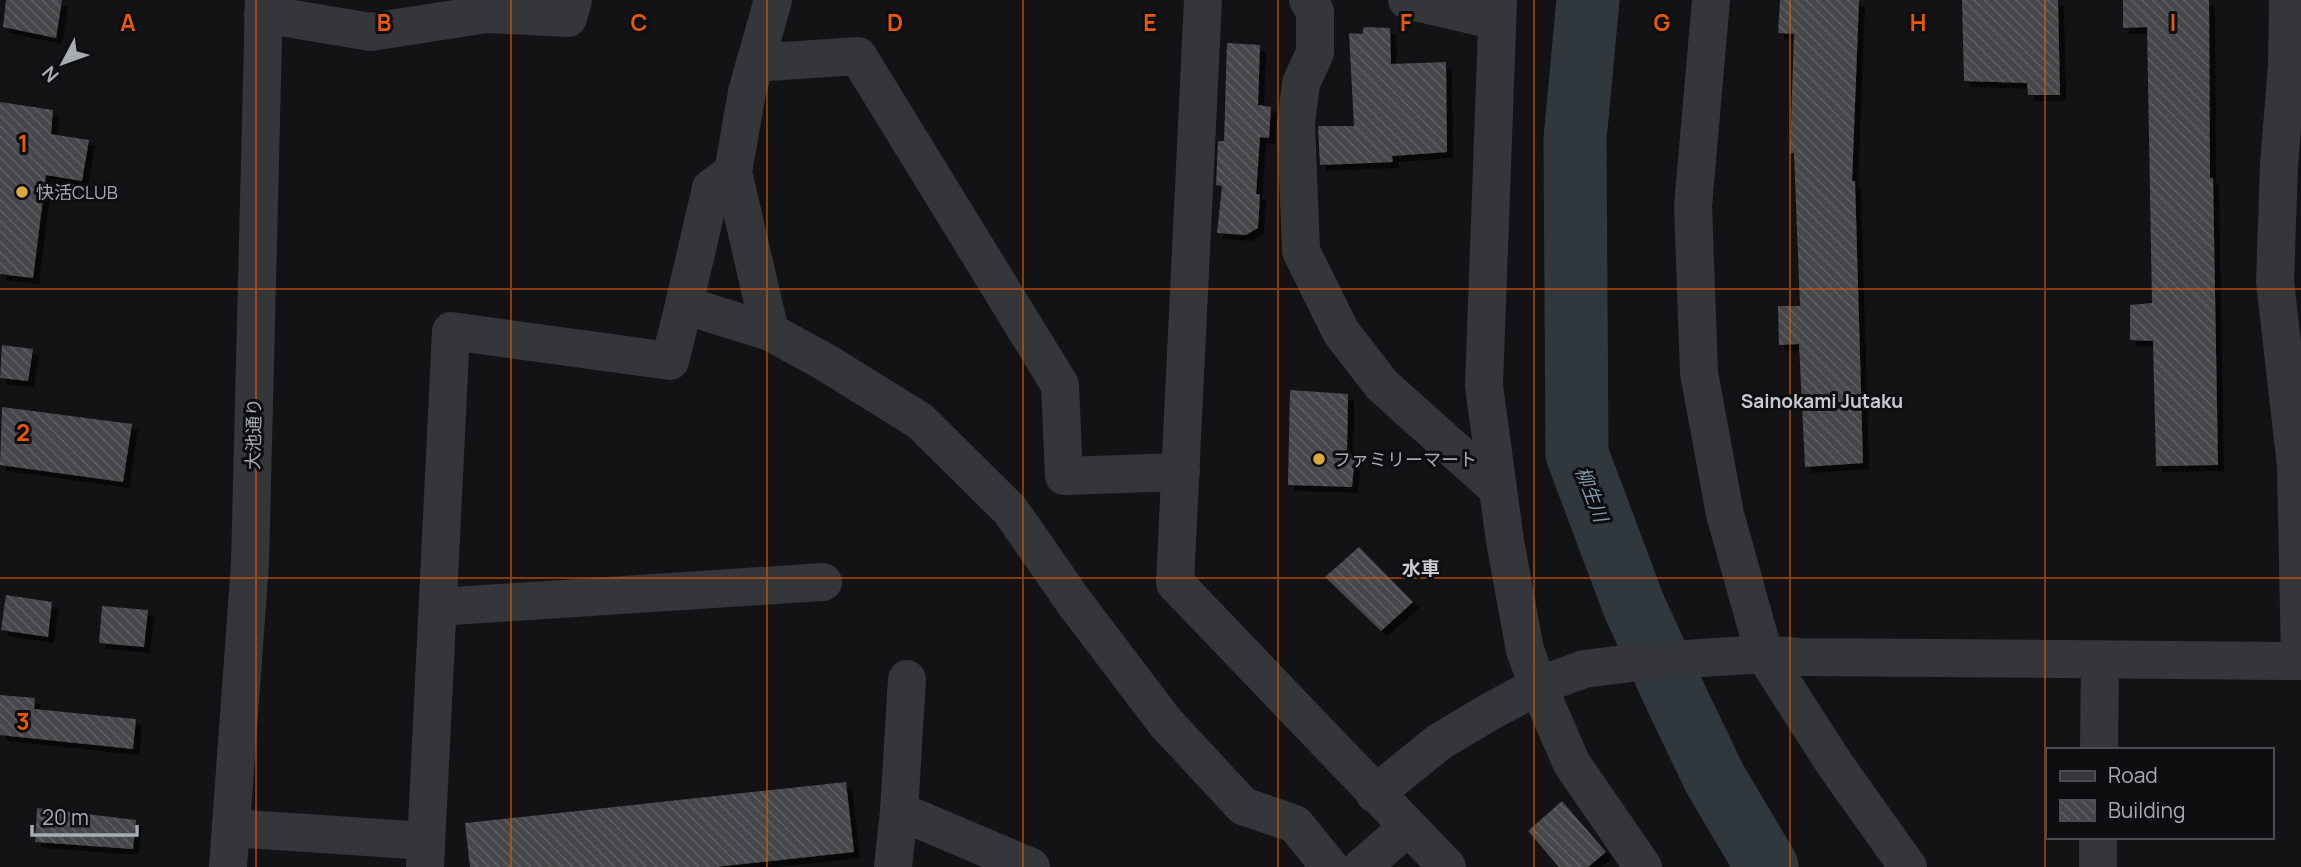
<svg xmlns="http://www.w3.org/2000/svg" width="2301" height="867" viewBox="0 0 2301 867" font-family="Manrope,'Noto Sans JP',sans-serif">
<defs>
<pattern id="building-back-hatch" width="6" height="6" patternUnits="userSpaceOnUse" patternTransform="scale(1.75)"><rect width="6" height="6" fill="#45464a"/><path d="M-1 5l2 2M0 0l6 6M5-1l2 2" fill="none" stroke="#5d5e62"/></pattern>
<filter id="shadow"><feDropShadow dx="6" dy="6" stdDeviation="0" flood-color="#0009"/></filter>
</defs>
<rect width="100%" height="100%" fill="#131315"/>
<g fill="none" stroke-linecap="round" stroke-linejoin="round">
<polyline stroke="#30383e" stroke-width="63" points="1588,0 1575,139 1577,454 1634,606 1678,702 1715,779 1767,867"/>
</g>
<g fill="url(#building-back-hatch)" filter="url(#shadow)">
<polygon points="6,0 62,0 56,38 3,27"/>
<polygon points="1780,0 1859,0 1852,181 1855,181 1863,463 1805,467 1799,344 1779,345 1778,306 1800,306 1794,153 1790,153 1794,34 1778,33"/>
<polygon points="1962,0 2058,0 2060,95 2028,95 2027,83 1964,81"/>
<polygon points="2123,0 2209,0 2210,178 2213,178 2218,465 2156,466 2153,341 2130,340 2130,305 2152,303 2147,27 2123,28"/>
<polygon points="1364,27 1390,28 1391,64 1446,62 1447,152 1392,156 1393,162 1320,165 1318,126 1354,126 1349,33 1362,34"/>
<polygon points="1227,43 1260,45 1258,105 1271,107 1269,138 1260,137 1256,194 1260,194 1258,228 1246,235 1217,233 1222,186 1216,185 1218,141 1224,141"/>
<polygon points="0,102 53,110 51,134 89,140 82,181 46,175 33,278 0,274"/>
<polygon points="2,345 33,349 28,381 0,378"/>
<polygon points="1290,390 1348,394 1347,454 1355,454 1352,487 1288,485"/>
<polygon points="2,407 132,424 123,482 0,465"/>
<polygon points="1359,547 1413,602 1381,631 1325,577"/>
<polygon points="6,595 52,602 48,637 1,630"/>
<polygon points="102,606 148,610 144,647 99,643"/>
<polygon points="0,695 35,698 34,709 136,719 133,749 0,735"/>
<polygon points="846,782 854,852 715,867 470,867 465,823"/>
<polygon points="1562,801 1606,852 1588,867 1559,867 1528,831"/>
<polygon points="37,808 136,820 133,849 35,842"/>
</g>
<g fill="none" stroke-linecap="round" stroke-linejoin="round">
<g stroke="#353639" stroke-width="38">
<polyline points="1203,0 1175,583 1447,867"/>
<polyline points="1308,0 1315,11 1315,53 1301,83 1296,124 1301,251 1341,332 1382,385 1498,489"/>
<polyline points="1407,0 1497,21"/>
<polyline points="1498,0 1484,386 1505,541 1525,650 1538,686 1572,764 1643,867"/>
<polyline points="1711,0 1693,206 1699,373 1725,514 1764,654 1836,766 1908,867"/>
<polyline points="2288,0 2287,65 2279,165 2275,282 2296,465 2300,661"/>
<polyline points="263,14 371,32 487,14 568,18 573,0"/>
<polyline points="755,63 858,56 1060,385 1064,476 1181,472"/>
<polyline points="684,305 711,188 733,172"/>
<polyline points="770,332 733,172 747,92 773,0"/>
<polyline points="438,607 823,582"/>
<polyline points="2099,750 2100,660"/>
<polyline points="1375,794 1439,742 1491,711 1538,686 1584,669 1639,662 1764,654 1799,657 2301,661"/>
<polyline points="899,811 1031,867"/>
<polyline points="231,828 426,841"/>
<polyline points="228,867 250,563 264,0"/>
<polyline points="425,867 451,331 670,361 684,305 770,332 825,362 920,421 1010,510 1074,602 1165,722 1243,806 1295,824 1330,867"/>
<polyline points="893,867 899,811 907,679"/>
<polyline points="1362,867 1408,827"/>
<polyline points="2098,867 2098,837"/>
</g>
</g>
<path fill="none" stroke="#e8590c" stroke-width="2" stroke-opacity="0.55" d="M256 0V867M511 0V867M767 0V867M1023 0V867M1278 0V867M1534 0V867M1790 0V867M2045 0V867M0 289H2301M0 578H2301"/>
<g fill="#dba745" stroke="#0e0e10" stroke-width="2.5">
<circle cx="22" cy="192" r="7"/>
<circle cx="1319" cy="459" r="7"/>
</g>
<g text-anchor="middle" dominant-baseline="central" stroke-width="6" stroke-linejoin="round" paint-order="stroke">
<g font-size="18" fill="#a7abb3" stroke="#0e0e10" text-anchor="start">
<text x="36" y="192">快活CLUB</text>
<text x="1333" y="459">ファミリーマート</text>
</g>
<g font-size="18" fill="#a7abb3" stroke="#0e0e10">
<text transform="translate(253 434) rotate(-89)">大池通り</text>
</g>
<g font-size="19" font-weight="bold" fill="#c7cad0" stroke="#0e0e10">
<text x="1822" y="401">Sainokami Jutaku</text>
<text x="1421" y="568">水車</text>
</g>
<g font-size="19" font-style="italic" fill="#8198ab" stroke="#0e0e10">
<text transform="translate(1592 494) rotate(69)">柳生川</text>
</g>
</g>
<g font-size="23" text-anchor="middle" font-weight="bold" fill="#e8590c" stroke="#0e0e10" stroke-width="6" stroke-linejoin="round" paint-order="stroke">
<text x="128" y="31">A</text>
<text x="384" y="31">B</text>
<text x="639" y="31">C</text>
<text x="895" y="31">D</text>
<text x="1150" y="31">E</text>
<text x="1406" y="31">F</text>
<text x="1662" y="31">G</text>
<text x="1918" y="31">H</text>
<text x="2173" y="31">I</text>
<text x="23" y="152">1</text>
<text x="23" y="441">2</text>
<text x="23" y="730">3</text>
</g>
<rect x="2046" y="748" width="228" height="91" fill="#0e0e10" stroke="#4b4d51" stroke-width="2"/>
<rect x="2060" y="771" width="35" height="10" fill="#353639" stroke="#4b4d51" stroke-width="2"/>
<text x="2108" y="783" font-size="21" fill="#a7abb3">Road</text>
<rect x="2060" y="800" width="35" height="21" fill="url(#building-back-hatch)" stroke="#4b4d51" stroke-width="2"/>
<text x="2108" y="818" font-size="21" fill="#a7abb3">Building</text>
<g transform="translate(63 63) rotate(229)" stroke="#0e0e10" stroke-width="5" paint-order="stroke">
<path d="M0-5L12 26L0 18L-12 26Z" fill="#a7abb3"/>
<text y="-10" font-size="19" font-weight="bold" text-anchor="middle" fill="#a7abb3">N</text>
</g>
<path d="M32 825v10h105v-10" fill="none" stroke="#a7abb3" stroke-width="3.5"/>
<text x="42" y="825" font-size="21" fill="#a7abb3" stroke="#0e0e10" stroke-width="5" paint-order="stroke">20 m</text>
</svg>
